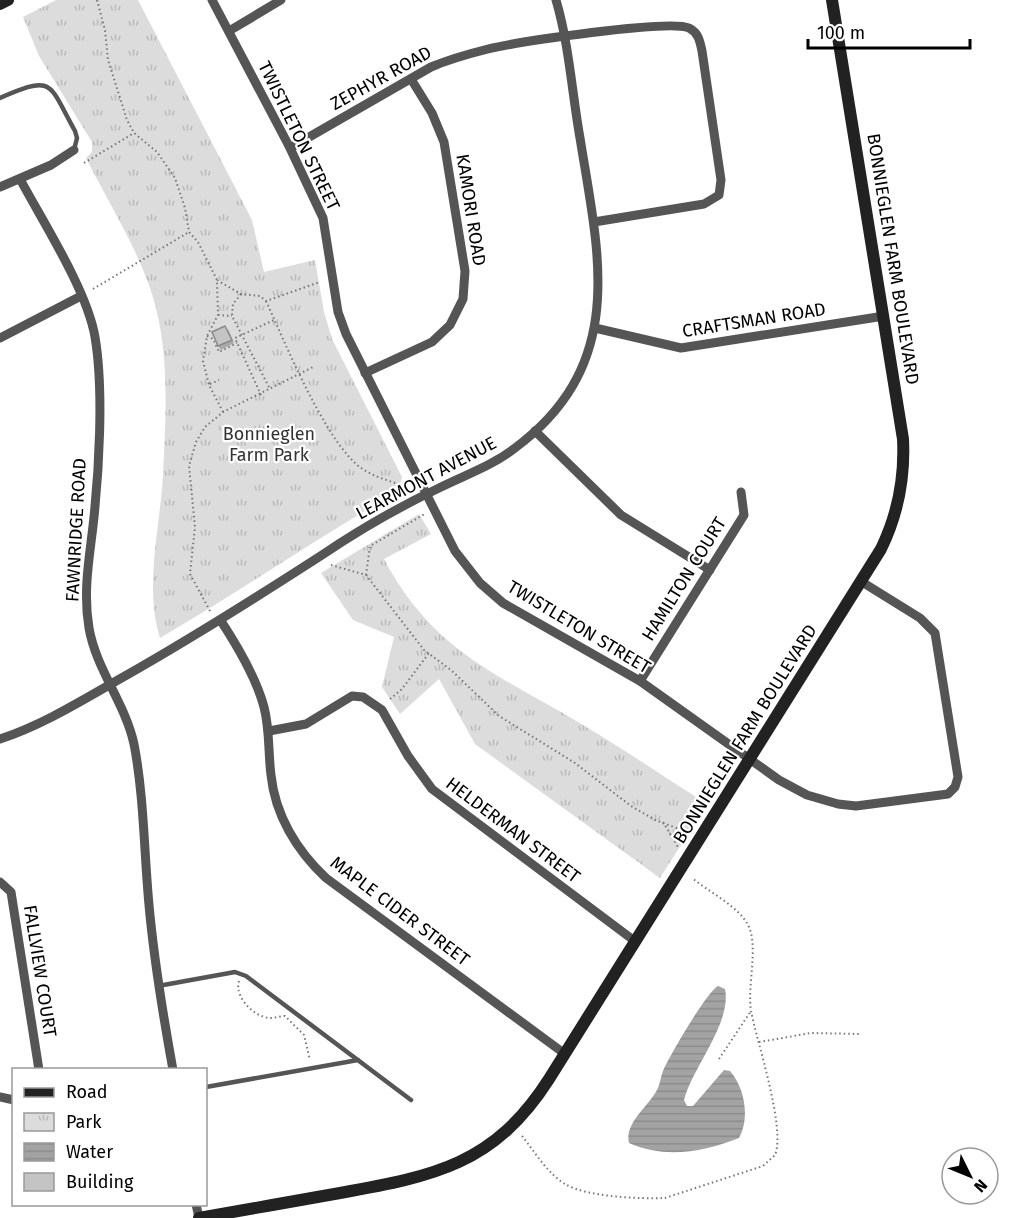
<svg xmlns="http://www.w3.org/2000/svg" width="1012" height="1218" viewBox="0 0 1012 1218" font-family="'Fira Sans',sans-serif">
<defs>
<pattern id="park-tufts" width="24" height="20" patternUnits="userSpaceOnUse" patternTransform="scale(1.5)"><rect width="24" height="20" fill="#dcdcdc"/><path d="M3 7l-1-3M5 7V3M7 7l1-3M15 17l-1-3M17 17v-4M19 17l1-3" fill="none" stroke="#bbb"/></pattern>
<pattern id="water-rules" width="6" height="5" patternUnits="userSpaceOnUse" patternTransform="scale(1.5)"><rect width="6" height="5" fill="#a3a3a3"/><path d="M0 2.5h6" fill="none" stroke="#8b8b8b"/></pattern>
</defs>
<rect width="100%" height="100%" fill="#fff"/>
<g fill="url(#park-tufts)">
<path d="M56 0H138L252 220 264 272 315 260 324 312 332 339 402 477 399 491C318 537 241 591 160 638 144 587 160 528 163 475 166 415 170 351 152 294 137 247 108 202 86 158L92 152V142L39 56 23 17Z"/>
<path d="M419 514 431 534 384 559C433 652 498 674 583 725 625 750 666 778 707 804L660 878 475 744 439 679 400 714 382 687 394 637 353 620 321 573Z"/>
</g>
<path fill="url(#water-rules)" d="M718 986 725 989C732 1023 692 1068 684 1100L687 1106H693L724 1070 730 1071C745 1088 750 1118 739 1138 703 1152 665 1159 629 1143 624 1122 650 1106 658 1088 660 1083 661 1076 663 1071 670 1055 706 993 718 986Z"/>
<g fill="none" stroke-linecap="round" stroke-linejoin="round">
<g stroke="#777" stroke-width="2" stroke-dasharray="1.5 3" stroke-linecap="butt">
<polyline points="97,0 105,30 108,60 127,120 134,133 157,152 175,178 185,208 189,232 198,242 217,280 218,315 207,336 203,361 209,385 223,412"/>
<polyline points="84,163 134,133"/>
<polyline points="217,280 241,294 260,296 266,301 320,282"/>
<polyline points="93,289 189,232"/>
<polyline points="241,294 233,304 232,316 270,389"/>
<path d="M266 301C286 345 321 430 354 462 368 476 390 481 408 487"/>
<polyline points="218,315 232,316"/>
<polyline points="207,336 213,339 219,352 237,343"/>
<polyline points="210,384 219,380"/>
<polyline points="261,395 235,338 274,320"/>
<polyline points="331,565 366,575 424,650 451,670 499,716 575,763 631,806 655,820 687,832"/>
<polyline points="366,575 370,546 423,515 422,512"/>
<polyline points="210,611 190,574 195,527 189,466 196,442 205,427 223,412 315,366"/>
<polyline points="390,699 402,689 429,653"/>
<polyline points="663,822 678,847"/>
<path d="M239 981C234 996 253 1017 270 1018 275 1018 280 1016 285 1016L304 1035 310 1060"/>
<polyline points="759,1042 811,1033 859,1034"/>
<polyline points="719,1059 751,1011"/>
<path d="M522 1136C535 1152 547 1173 565 1184 586 1197 640 1199 665 1198L763 1166 775 1155C786 1129 757 1042 751 1011 747 985 759 946 748 925 738 906 709 892 692 878"/>
</g>
<g stroke="#555" stroke-width="4.5">
<path d="M0 98C55 74 48 83 75 131L77 138 74 150"/>
<polyline points="158,986 235,972 246,976 411,1100"/>
<polyline points="206,1087 358,1060"/>
</g>
<g stroke="#555" stroke-width="9">
<polyline points="212,0 290,148 323,218 338,312 346,334 455,551 480,583 503,603 640,681 779,780 807,795 838,804 856,806 948,794 955,787 958,777 935,633 920,618 862,582"/>
<polyline points="229,31 281,0"/>
<path d="M290 148 431 67C450 59 468 54 488 49 517 42 669 19 689 28 699 33 700 42 702 51L721 180 719 195 704 204 594 222"/>
<path d="M20 179C43 222 87 290 95 337 104 390 99 473 93 526 89 560 83 593 89 628 96 669 125 703 134 744 144 796 144 852 149 905 154 960 163 1015 173 1070"/>
<polyline points="0,187 51,165 74,150"/>
<polyline points="595,328 681,348 884,316"/>
<polyline points="0,338 81,296"/>
<polyline points="365,373 432,342 450,325 463,299 465,271 444,142 432,113 411,79"/>
<polyline points="535,431 621,515 710,570"/>
<path d="M221 621C238 647 256 677 264 707 270 730 268 752 271 775 275 815 297 851 326 878L565 1054"/>
<polyline points="640,681 744,515 741,492"/>
<polyline points="269,731 306,724 352,696 363,697 382,710 408,756 432,789 636,942"/>
<path d="M0 739C45 724 84 699 125 676 192 638 257 597 322 555 359 530 399 507 439 488 465 475 492 466 515 448 628 364 599 256 580 138 572 93 569 44 556 0"/>
<polyline points="0,882 11,892 39,1070"/>
<polyline points="0,1097 14,1100"/>
<polyline points="196,1204 199,1218"/>
</g>
<g stroke="#222" stroke-width="12">
<polyline points="0,4 8,0"/>
<path d="M199 1218C246 1210 293 1201 340 1193 434 1176 494 1165 549 1079L881 549C898 514 905 478 903 439L832 0"/>
</g>
</g>
<polygon fill="#a9a9a9" points="228,329 234,343 221,350 218,346"/>
<polygon fill="#c4c4c4" stroke="#898989" stroke-width="1.5" points="225,326 232,340 218,346 212,332"/>
<g text-anchor="middle" dominant-baseline="central" stroke-width="4.5" stroke-linejoin="round" paint-order="stroke">
<g font-size="18" fill="#000" stroke="#fff">
<text transform="translate(381 78) rotate(-29)">ZEPHYR ROAD</text>
<text transform="translate(299 136) rotate(64)">TWISTLETON STREET</text>
<text transform="translate(471 210) rotate(81)">KAMORI ROAD</text>
<text transform="translate(893 259) rotate(81)">BONNIEGLEN FARM BOULEVARD</text>
<text transform="translate(754 320) rotate(-9)">CRAFTSMAN ROAD</text>
<text transform="translate(426 478) rotate(-28)">LEARMONT AVENUE</text>
<text transform="translate(76 530) rotate(-87)">FAWNRIDGE ROAD</text>
<text transform="translate(684 579) rotate(-58)">HAMILTON COURT</text>
<text transform="translate(579 627) rotate(31)">TWISTLETON STREET</text>
<text transform="translate(745 734) rotate(-58)">BONNIEGLEN FARM BOULEVARD</text>
<text transform="translate(513 830) rotate(37)">HELDERMAN STREET</text>
<text transform="translate(400 911) rotate(37)">MAPLE CIDER STREET</text>
<text transform="translate(40 971) rotate(81)">FALLVIEW COURT</text>
</g>
<g font-size="18" fill="#333" stroke="#fff">
<text x="269" y="434">Bonnieglen<tspan x="269" dy="21">Farm Park</tspan></text>
</g>
</g>
<rect x="12" y="1068" width="195" height="138" fill="#ffffff" stroke="#999999" stroke-width="1.5"/>
<rect x="24" y="1088" width="30" height="9" fill="#222222" stroke="#999999" stroke-width="1.5"/>
<text x="66" y="1098" font-size="18" fill="#000000">Road</text>
<rect x="24" y="1113" width="30" height="18" fill="url(#park-tufts)" stroke="#999999" stroke-width="1.5"/>
<text x="66" y="1128" font-size="18" fill="#000000">Park</text>
<rect x="24" y="1143" width="30" height="18" fill="url(#water-rules)" stroke="#999999" stroke-width="1.5"/>
<text x="66" y="1158" font-size="18" fill="#000000">Water</text>
<rect x="24" y="1173" width="30" height="18" fill="#c4c4c4" stroke="#999999" stroke-width="1.5"/>
<text x="66" y="1188" font-size="18" fill="#000000">Building</text>
<g transform="translate(970 1176) rotate(133)"><circle r="28" fill="#ffffff" stroke="#999999" stroke-width="1.5"/>
<path d="M0-4.5L10 22L0 15L-10 22Z" fill="#000000"/>
<text y="-9" font-size="16" font-weight="bold" text-anchor="middle" fill="#000000">N</text>
</g>
<path d="M808 39v9h162v-9" fill="none" stroke="#000000" stroke-width="3"/>
<text x="817" y="39" font-size="18" fill="#000000" stroke="#ffffff" stroke-width="4.5" paint-order="stroke">100 m</text>
</svg>
